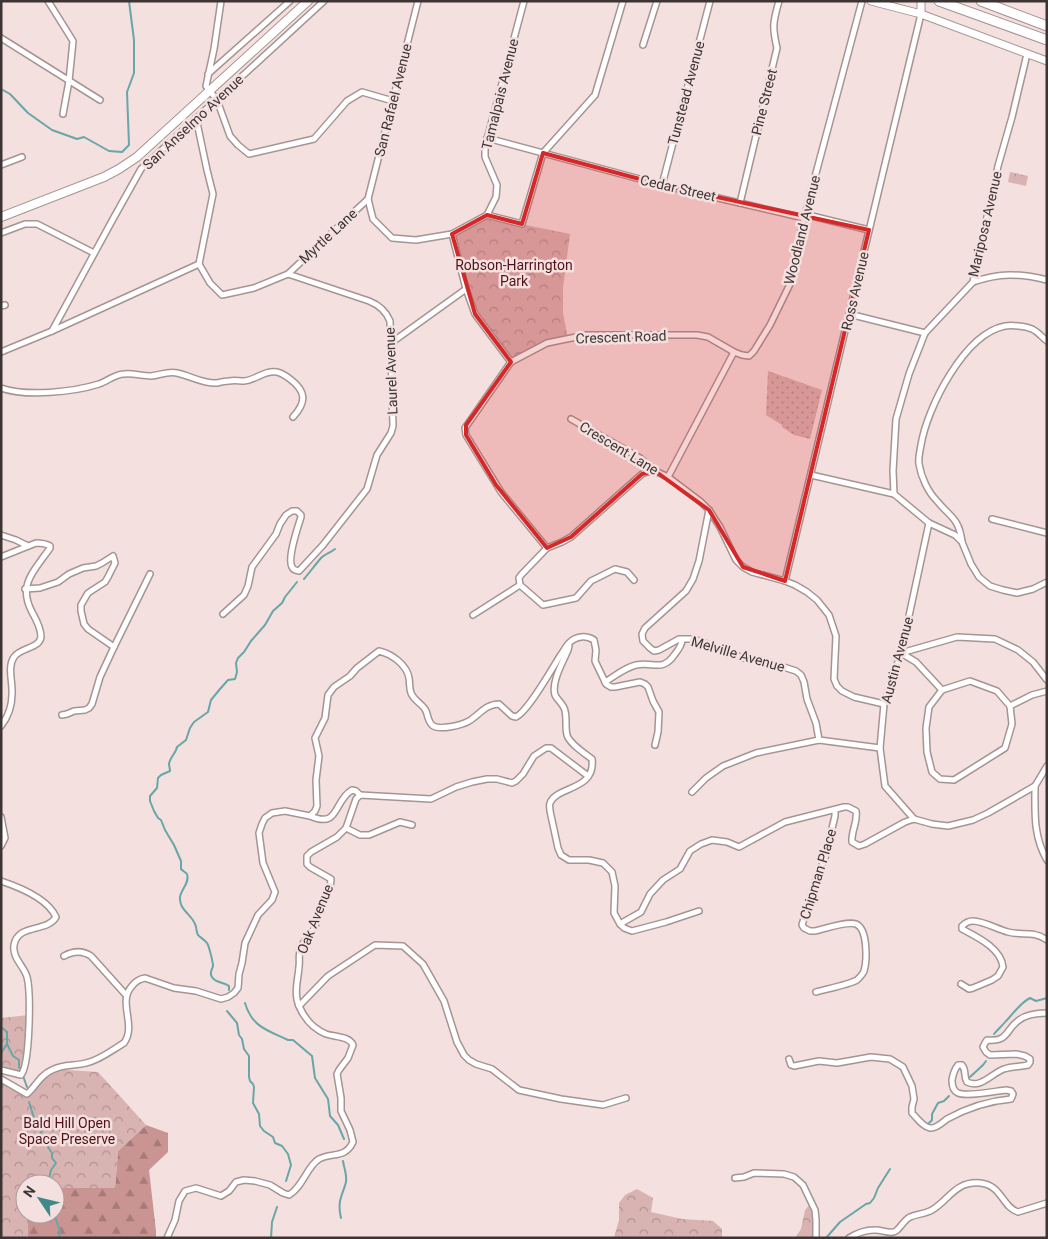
<svg xmlns="http://www.w3.org/2000/svg" width="1048" height="1239" viewBox="0 0 1048 1239" font-family="Roboto,sans-serif">
<defs>
<pattern id="grass-dots" width="8" height="8" patternUnits="userSpaceOnUse" patternTransform="scale(1.25)"><rect width="8" height="8" fill="#d8b3b2"/><path d="M2 2h.1M6 6h.1" fill="none" stroke="#b09292" stroke-width="1.8" stroke-linecap="round"/></pattern>
<pattern id="forest-firs" width="22" height="20" patternUnits="userSpaceOnUse" patternTransform="scale(1.25)"><rect width="22" height="20" fill="#ca9493"/><path d="M5 1l3.5 6h-7zM16 11l3.5 6h-7z" fill="#a57a79"/></pattern>
<pattern id="park-crowns" width="20" height="18" patternUnits="userSpaceOnUse" patternTransform="scale(1.25)"><rect width="20" height="18" fill="#d8b3b2"/><path d="M2 6a3 3 0 1 1 6 0M12 15a3 3 0 1 1 6 0" fill="none" stroke="#b09292"/></pattern>
</defs>
<rect width="100%" height="100%" fill="#f4e0df"/>
<polygon fill="url(#grass-dots)" points="768,371 822,390 810,439 794,435 782,427 782,425 766,415"/>
<polygon fill="url(#forest-firs)" points="146,1125 168,1133 168,1152 149,1170 156,1231 156,1238 28,1238 28,1214 55,1214 55,1188 115,1188 118,1151"/>
<g fill="url(#park-crowns)">
<polygon points="1010,172 1028,176 1026,186 1008,182"/>
<polygon points="487,215 516,223 570,234 563,288 563,313 568,339 547,343 511,362 475,314 452,234"/>
<polygon points="29,1015 26,1052 21,1075 1,1070 1,1018"/>
<polygon points="52,1069 98,1072 146,1125 118,1151 115,1188 55,1188 55,1184 25,1184 25,1214 28,1214 28,1238 1,1238 1,1079 26,1094"/>
<polygon points="637,1189 653,1198 651,1212 682,1219 713,1221 722,1229 722,1238 614,1238 619,1220 619,1203 625,1195"/>
<polygon points="811,1203 820,1237 825,1238 795,1238 801,1229 805,1210"/>
</g>
<g fill="none" stroke-linecap="round" stroke-linejoin="round">
<g stroke="#68a6a7" stroke-width="2">
<polyline points="1,89 10,94 28,113 52,130 77,139 84,137 109,151 122,152 129,145 127,92 134,73 134,40 129,1"/>
<path d="M304 579C310 572 315 565 321 558 325 554 330 553 335 549"/>
<path d="M229 990V986C224 982 215 983 212 977 209 973 212 970 213 966 213 962 209 946 207 943 205 940 201 938 198 935 196 932 197 928 195 924 191 914 179 910 180 897 181 890 190 882 187 874 185 872 183 871 181 869V861L174 845 165 830 161 820 158 818 154 811 150 801V796L157 788 158 778 161 775 170 771C170 769 169 766 169 764 170 757 176 753 177 747L186 740 190 728 194 722 208 712 211 700 220 689 228 680 235 679 237 672 236 663 238 658 244 652 251 641 265 625 273 611 282 603 285 597 297 582"/>
<path d="M245 1003C252 1027 267 1030 288 1040H293L312 1056 315 1078 328 1099 330 1116 338 1125 344 1139"/>
<polyline points="227,1011 237,1023 239,1035 242,1039 244,1049 249,1056 249,1077 250,1081 253,1084 254,1087 253,1103 259,1114 260,1126 264,1131 273,1137 275,1143 282,1146 288,1154 291,1165 286,1181"/>
<polyline points="1,1027 7,1032 7,1044 1,1053"/>
<path d="M994 1034C998 1029 1002 1026 1006 1021 1014 1013 1020 1003 1030 998L1036 1001 1047 998"/>
<polyline points="7,1044 13,1056 19,1060 19,1068"/>
<polyline points="23,1076 27,1087"/>
<polyline points="970,1077 983,1065 986,1061"/>
<path d="M29 1102C34 1115 31 1118 43 1129L40 1134 41 1137 46 1141V1144L52 1153V1158L56 1163 51 1170 48 1184"/>
<polyline points="929,1123 932,1120 932,1114 938,1103 944,1101 949,1096"/>
<polyline points="54,1214 60,1231 59,1238"/>
<path d="M341 1218C337 1200 342 1197 346 1182 347 1174 344 1168 343 1161"/>
<polyline points="271,1238 272,1222 277,1207"/>
<polyline points="826,1238 840,1222 866,1204 870,1203 874,1198 878,1188 890,1169"/>
</g>
<g stroke="#a69493" stroke-width="8">
<g id="minor">
<polyline points="48,1 73,41 69,81 63,114"/>
<polyline points="221,1 214,49 206,86 217,100 230,136 238,145 249,154 314,139 347,101 362,92 393,101"/>
<polyline points="418,1 368,199 373,219 392,238 416,240 452,234 487,215 496,197 497,185 485,157 485,147 524,1"/>
<polyline points="1,38 100,100"/>
<polyline points="643,45 657,1"/>
<polyline points="208,74 290,1"/>
<polyline points="196,118 207,170 213,194 199,264"/>
<polyline points="487,138 662,185 804,218 812,216 869,230"/>
<polyline points="1,165 22,157"/>
<polyline points="662,185 710,1"/>
<path d="M740 203 777 48C772 27 773 22 779 1"/>
<polyline points="487,215 522,224 543,153 595,95 623,1"/>
<polyline points="1,233 25,224 37,224 94,253"/>
<polyline points="452,234 466,289 475,314 511,362"/>
<path d="M199 264 210 283 222 295 254 288 288 274 369 301C379 305 386 311 390 321L393 426 391 433 377 455 367 489 323 545 299 571C295 570 293 570 292 567 287 558 298 527 301 517V515L297 511H292L286 515 280 524 276 534 252 567 248 586 244 595 223 614"/>
<polyline points="288,274 368,199"/>
<path d="M973 282C999 273 1019 273 1047 280"/>
<polyline points="1,306 5,305"/>
<polyline points="849,314 925,333"/>
<polyline points="52,331 113,219 141,169 324,1"/>
<polyline points="391,343 466,289"/>
<polyline points="1,352 52,331 199,264"/>
<path d="M1 388C27 397 73 392 99 384 108 381 115 374 124 374 133 373 142 376 151 376 160 375 168 371 177 373 191 376 203 384 217 383 221 382 225 381 229 381 234 380 239 381 244 381 256 380 264 370 277 372 282 373 286 376 290 379 306 391 307 402 293 417"/>
<polyline points="571,419 640,458 655,471 668,477 701,502 709,510 720,527 736,560 743,567 752,572 785,581 795,585 807,592 817,600 829,615 836,636 834,679 837,686 842,691 854,697 884,704"/>
<polyline points="655,471 647,472 642,474 571,537 562,542 547,548 501,492 466,435 465,428 511,362 547,343 586,335 697,335 708,337 734,352"/>
<polyline points="811,475 894,494 929,523 955,535 962,542 971,564 979,577 990,586 1003,590 1017,593 1033,589 1047,582"/>
<polyline points="668,477 734,352 742,355 749,356 754,351 770,325 790,284 804,218 862,1"/>
<polyline points="894,494 893,471 896,419 909,374 925,333 973,282 998,166 1012,117 1027,54"/>
<polyline points="709,510 699,561 693,579 686,591 645,628 642,634 643,641 650,648 654,651 659,650 679,639 694,639 743,658 765,661 796,671 801,675 804,682 807,699 816,723 819,740"/>
<polyline points="992,519 1047,533"/>
<polyline points="1,535 16,540 28,546"/>
<path d="M962 542C959 518 951 518 937 501 928 492 921 477 919 464 918 458 920 451 921 445 927 408 964 334 1005 326 1012 325 1025 326 1032 329 1037 331 1042 337 1047 341"/>
<polyline points="547,548 521,575 519,578 520,585 543,605 576,598 591,581 615,569 627,572 634,580"/>
<path d="M1 557 36 543C41 543 45 543 50 546V548C35 570 17 584 32 612 36 619 41 629 41 637 39 649 21 647 14 657 7 667 13 683 12 694 12 706 8 717 1 726"/>
<polyline points="785,581 921,14"/>
<polyline points="25,589 40,588 58,582 69,574 83,568 96,566 102,563 113,556 115,563 108,577 105,582 88,593 81,605 81,611 84,624 88,629 114,647 150,574"/>
<polyline points="473,615 520,585"/>
<path d="M569 646 568 650C563 662 551 682 555 695 557 700 564 704 565 711 567 719 565 727 567 735 569 743 584 753 592 759 596 791 556 786 550 803 549 806 550 808 550 811L558 848 561 855 569 860H589L603 863 612 872 615 886 614 913 620 924 624 928 632 931 666 922 699 911"/>
<polyline points="901,653 916,662 942,690 929,707 926,728 927,752 932,772 940,779 954,780 1005,748 1012,724 1010,706 1032,695 1047,691"/>
<polyline points="901,653 957,637 995,639 1018,650 1033,662 1047,680"/>
<path d="M605 682C615 676 624 668 636 665 654 661 662 673 675 654 679 649 682 645 682 640"/>
<polyline points="942,690 970,681 997,691 1010,706"/>
<polyline points="62,715 67,714 74,711 85,710 89,708 92,704 100,677 114,647"/>
<path d="M1035 786C1035 812 1033 836 1047 860"/>
<polyline points="692,792 706,778 723,766 756,753 819,740 880,748"/>
<path d="M310 816C340 829 333 801 352 790L356 791 360 795"/>
<polyline points="1,817 5,838 1,846"/>
<polyline points="914,819 885,786 880,748 884,704 901,653 929,523"/>
<polyline points="346,828 360,835 369,835 400,822 412,825"/>
<path d="M1 881C19 887 48 899 56 917 47 933 18 923 14 945 12 958 24 966 27 977 31 992 30 1065 21 1075L1 1070"/>
<path d="M620 924 641 912 650 894 663 880 680 869 690 851 701 844 712 840 727 842 739 847 785 822 844 807H848L856 811C858 822 851 831 852 842L859 846 865 844 905 822 914 819 932 824 948 826 973 820 988 813 1035 786 1047 766"/>
<path d="M64 956C73 951 82 950 91 956L126 995"/>
<path d="M961 984 969 989 973 988 992 980 998 976 1003 967C1001 948 977 937 962 929V926C965 923 968 921 973 921 983 921 997 929 1008 932 1022 936 1033 930 1047 940"/>
<path d="M816 992C826 989 848 985 857 980 859 978 863 974 864 971 867 961 868 929 856 924 847 921 824 929 815 931H810L804 928 802 925 815 882 825 858 835 816V810"/>
<polyline points="299,1006 328,976 375,945 403,946 423,964 444,1001 457,1042 464,1055 469,1060 476,1064 492,1069 519,1090 561,1099 603,1105 626,1098"/>
<path d="M789 1059 791 1065 794 1066 819 1061 837 1063 871 1057 890 1059 903 1067 912 1086 914 1099 912 1107V1113C917 1118 923 1127 930 1128 936 1129 943 1122 947 1119 967 1108 988 1101 1011 1099L1013 1094 1011 1091 1006 1090C996 1091 967 1097 958 1093 953 1091 952 1086 952 1080 953 1074 954 1070 958 1065H962C967 1071 963 1076 967 1082 981 1089 992 1073 1004 1069 1012 1066 1020 1067 1028 1065L1030 1062V1059L1025 1056 1016 1054 990 1055 986 1052 983 1047 985 1043 987 1040C1009 1042 1005 1030 1019 1020 1027 1014 1037 1013 1047 1013"/>
<path d="M1 1079 27 1094C36 1086 40 1075 52 1070 63 1064 75 1066 86 1063 100 1060 112 1050 124 1043 137 1025 117 1002 132 986 135 982 139 979 145 978L174 988 196 991 221 999 228 997 234 993 238 988 239 974 242 963 245 943 258 915 272 900 275 892 263 863 259 833 262 824 265 818 272 813 285 811 310 816 315 811 317 806 316 780 319 756 315 738 325 718 328 695 334 687 350 676 357 668 379 651C392 654 407 665 409 678 410 683 409 688 411 693 414 701 423 704 426 711 428 716 428 721 432 725 439 731 462 725 469 721 480 714 486 704 499 704L512 716 516 717C529 710 551 670 560 656 563 652 566 646 569 643 576 636 586 635 594 640L596 650 595 661 606 684 611 687H615L640 682 645 684 648 687 653 701 659 712 658 732 655 745"/>
<polyline points="735,1178 744,1177 754,1173 784,1174 794,1177 803,1185 815,1210 816,1220 816,1238"/>
<path d="M167 1238 175 1220 179 1201 185 1191 196 1188 221 1196 229 1191 236 1182 244 1180 255 1181 270 1185 283 1193 289 1195C303 1187 307 1166 319 1159 332 1152 345 1159 353 1142L350 1130 341 1111V1098L337 1074 339 1070 348 1058 353 1045C349 1036 335 1037 326 1034 314 1029 305 1019 300 1008 293 995 298 980 299 967 300 960 298 954 301 948 303 940 310 936 314 929 317 924 317 917 319 911 323 899 331 892 331 879L310 867 307 864V856L311 852 337 837 346 828 356 799 360 795 431 799 456 787 472 782 487 779H497L512 783 516 781 523 774 534 756 546 748H551L588 776"/>
<path d="M849 1238C857 1233 865 1230 874 1230 881 1229 890 1235 896 1231 901 1227 904 1220 910 1217 917 1214 925 1214 932 1210 949 1200 955 1181 980 1183 1002 1185 1002 1207 1018 1212L1047 1203"/>
</g>
</g>
<g stroke="#a69493" stroke-width="9">
<g id="tertiary">
<polyline points="871,1 921,14 1047,61"/>
<polyline points="921,1 921,14"/>
</g>
</g>
<g stroke="#a69493" stroke-width="10">
<polyline id="secondary" points="1,217 104,177 119,169 137,157 308,1"/>
</g>
<g stroke="#a69493" stroke-width="11">
<g id="primary">
<polyline points="939,1 1047,40"/>
<polyline points="981,1 1047,26"/>
</g>
</g>
<use href="#minor" stroke="#fff" stroke-width="5"/>
<use href="#tertiary" stroke="#fff" stroke-width="7"/>
<use href="#secondary" stroke="#fff" stroke-width="8"/>
<use href="#primary" stroke="#fff" stroke-width="9"/>
</g>
<path fill="#d62828" fill-opacity="0.2" stroke="#d62828" stroke-width="4" stroke-linejoin="round" d="M543 153 662 185 869 230 785 581 743 567 709 510 655 471 642 474 571 537 547 548 496 485 466 435V425L511 362 475 314 452 234 487 215 522 224Z"/>
<g text-anchor="middle" dominant-baseline="central" stroke-width="5" stroke-linejoin="round" paint-order="stroke">
<g font-size="14" fill="#3d3535" stroke="#f4e0df">
<text transform="translate(686 93) rotate(-75)">Tunstead Avenue</text>
<text transform="translate(500 94) rotate(-76)">Tamalpais Avenue</text>
<text transform="translate(393 100) rotate(-76)">San Rafael Avenue</text>
<text transform="translate(764 102) rotate(-76)">Pine Street</text>
<text transform="translate(193 122) rotate(-43)">San Anselmo Avenue</text>
<text transform="translate(678 188) rotate(13)">Cedar Street</text>
<text transform="translate(985 224) rotate(-77)">Mariposa Avenue</text>
<text transform="translate(802 230) rotate(-76)">Woodland Avenue</text>
<text transform="translate(328 236) rotate(-43)">Myrtle Lane</text>
<text transform="translate(855 291) rotate(-77)">Ross Avenue</text>
<text transform="translate(621 337) rotate(-2)">Crescent Road</text>
<text transform="translate(391 371) rotate(-92)">Laurel Avenue</text>
<text transform="translate(619 448) rotate(31)">Crescent Lane</text>
<text transform="translate(738 654) rotate(16)">Melville Avenue</text>
<text transform="translate(897 660) rotate(-75)">Austin Avenue</text>
<text transform="translate(818 874) rotate(-73)">Chipman Place</text>
<text transform="translate(315 919) rotate(-68)">Oak Avenue</text>
</g>
<g font-size="14" fill="#521218" stroke="#f4e0df">
<text x="514" y="265">Robson-Harrington<tspan x="514" dy="16">Park</tspan></text>
<text x="67" y="1123">Bald Hill Open<tspan x="67" dy="16">Space Preserve</tspan></text>
</g>
</g>
<rect width="1048" height="1239" fill="none" stroke="#3d3535" stroke-width="5"/>
<g transform="translate(40 1199) rotate(305)"><circle r="24" fill="#f4e0df" stroke="#ab9c9b"/>
<path d="M0-4L9 19L0 12L-9 19Z" fill="#408889"/>
<text y="-8" font-size="14" font-weight="bold" text-anchor="middle" fill="#3d3535">N</text>
</g>
</svg>
